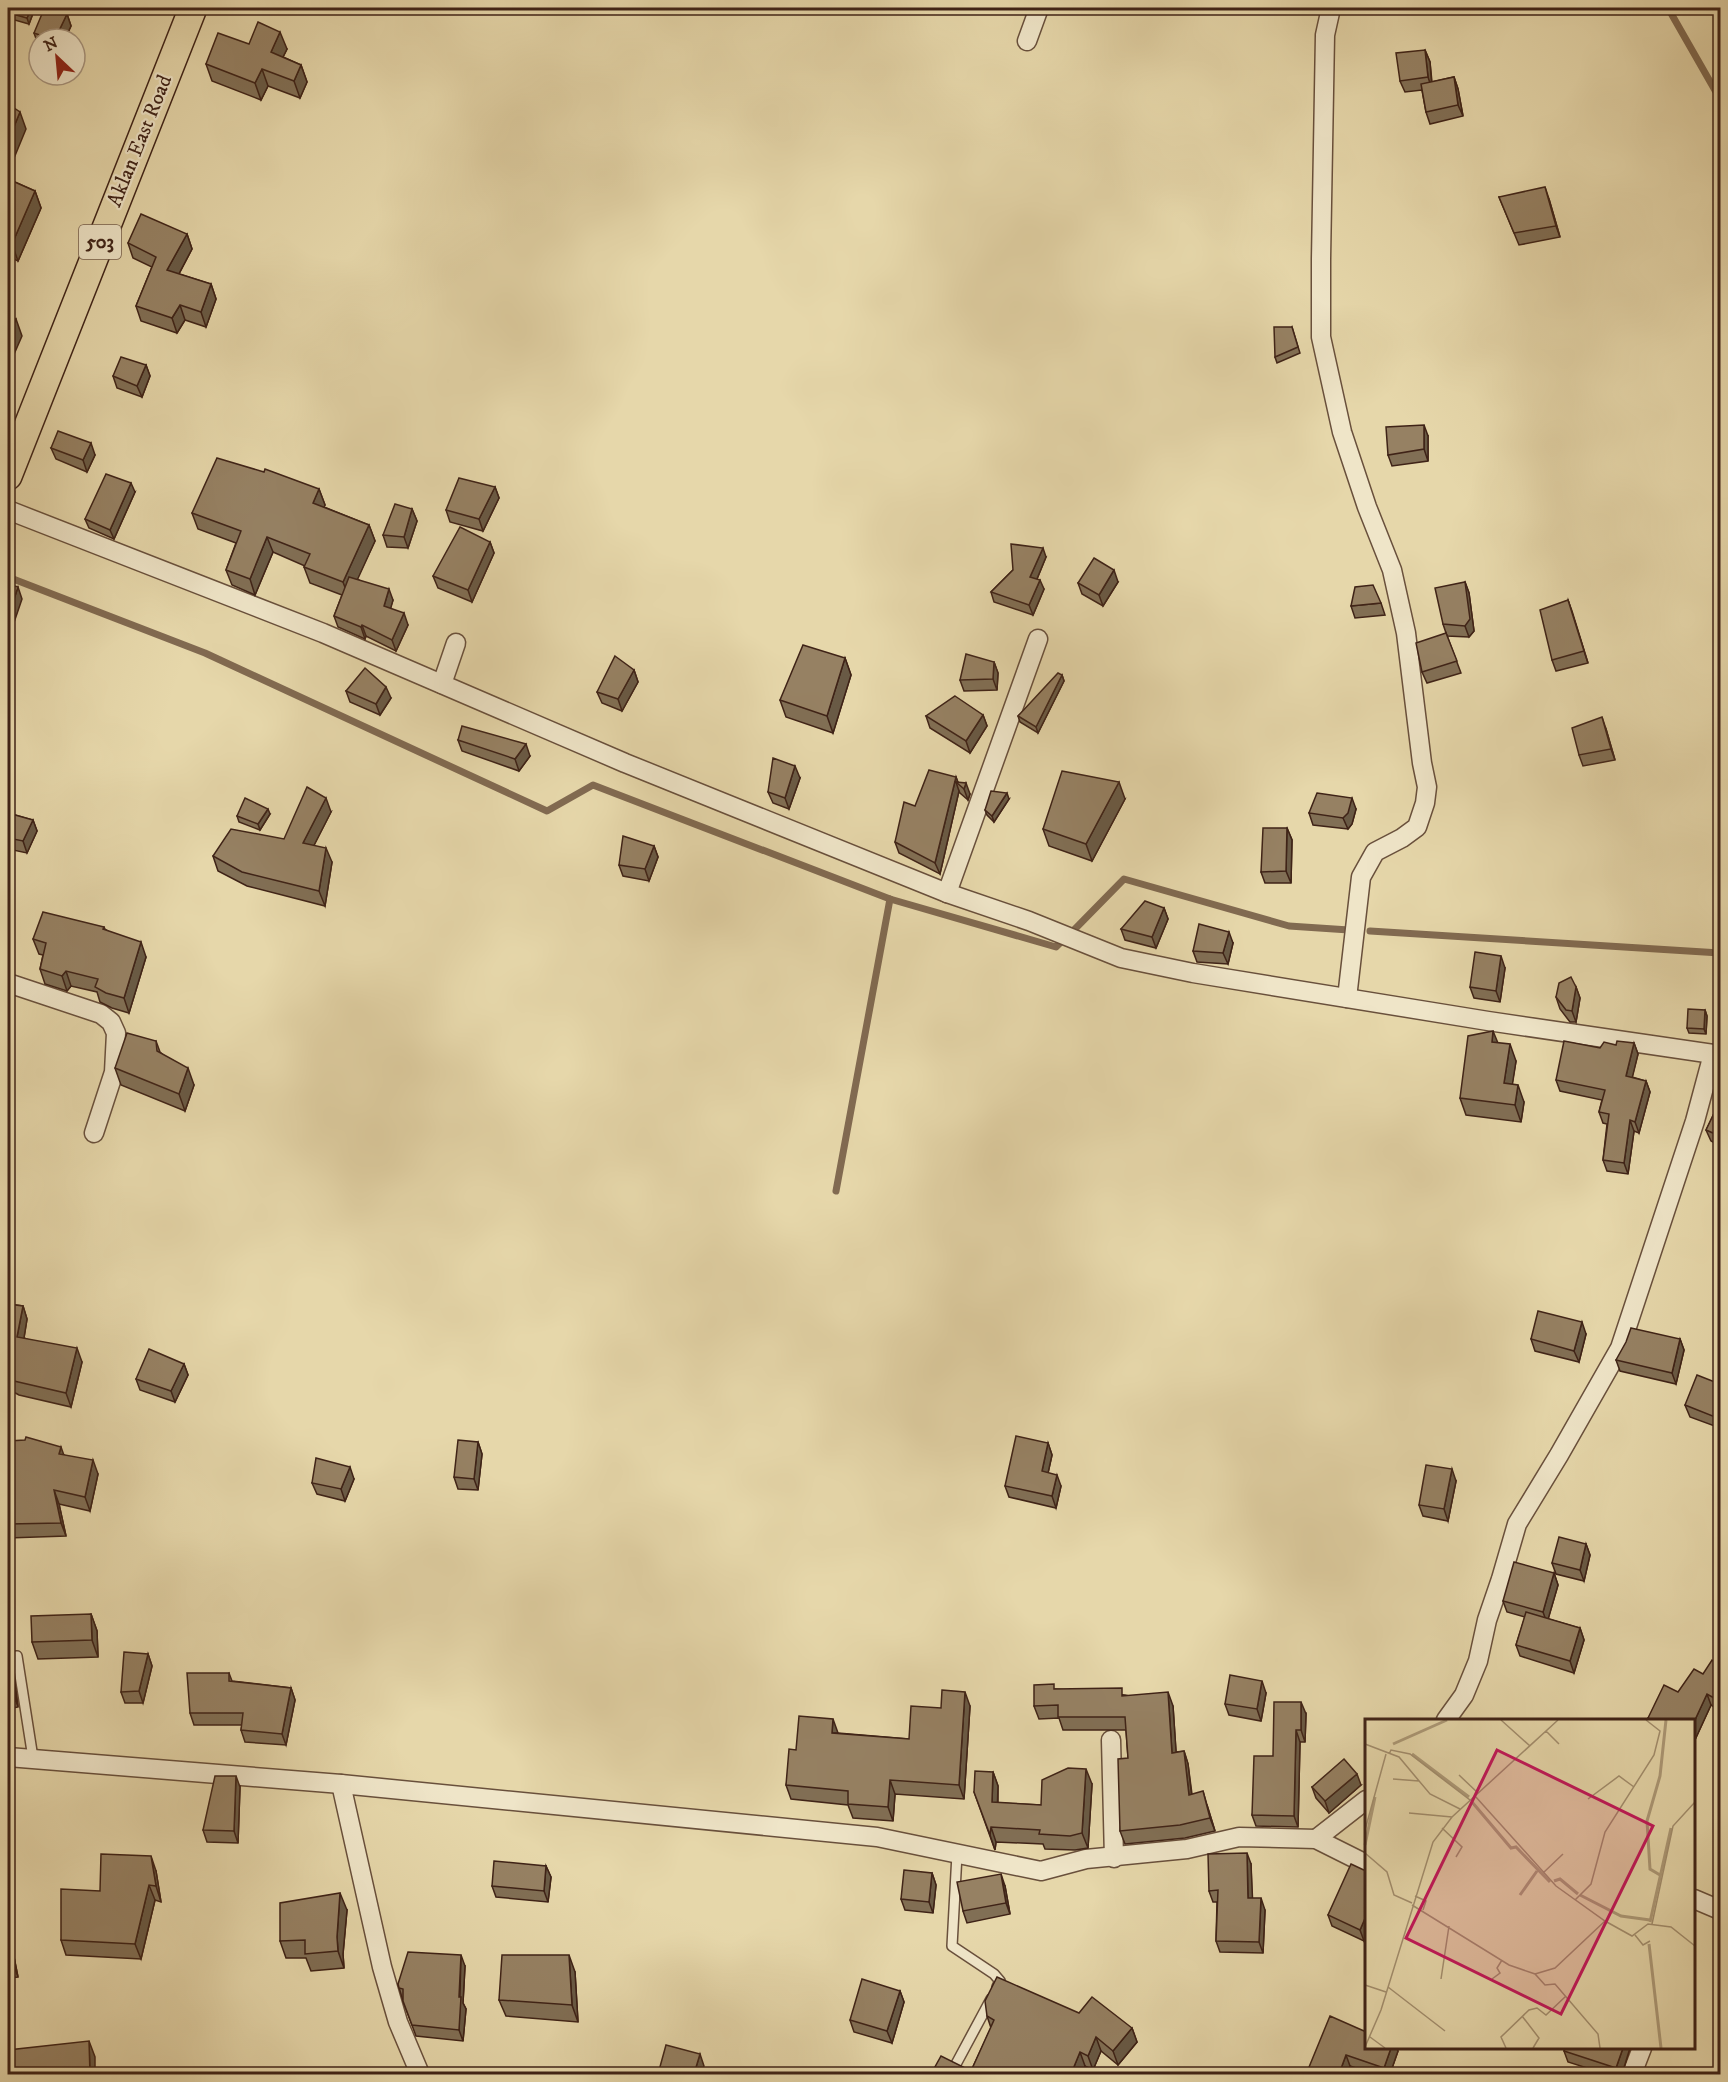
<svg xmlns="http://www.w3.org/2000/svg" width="1728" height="2082" viewBox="0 0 1728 2082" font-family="'IM FELL DW Pica',serif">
<rect width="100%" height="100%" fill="#e6d7aa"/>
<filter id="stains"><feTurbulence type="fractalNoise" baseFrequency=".00333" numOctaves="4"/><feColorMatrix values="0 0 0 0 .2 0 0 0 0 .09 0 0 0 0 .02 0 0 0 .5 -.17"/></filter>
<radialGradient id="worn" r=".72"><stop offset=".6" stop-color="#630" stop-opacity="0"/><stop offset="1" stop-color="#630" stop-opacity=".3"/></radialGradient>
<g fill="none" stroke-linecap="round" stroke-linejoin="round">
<g stroke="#816a51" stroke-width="7">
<polyline points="1668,8 1720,99"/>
<polyline points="8,577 205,653 547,811 593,785 890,899 1056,947 1061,942"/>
<polyline points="1370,931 1720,953"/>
<polyline points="1072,932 1124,879 1289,926 1349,930"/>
<polyline points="836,1191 890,899"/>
</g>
<g stroke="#69503c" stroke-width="12">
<g id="lane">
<polyline points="8,1657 17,1656 33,1758"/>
<polyline points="957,1854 952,1946 994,1974 1000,1981 997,1987"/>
<polyline points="955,2066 991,1999"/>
</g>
</g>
<g stroke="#69503c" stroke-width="21">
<g id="street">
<polyline points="1331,8 1325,35 1321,259 1321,337 1342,432 1367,507 1392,570 1406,633 1422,763 1427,787 1425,803 1417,827 1402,838 1375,852 1361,877 1347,998"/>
<polyline points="1027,41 1039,8"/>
<polyline points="8,510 323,633 625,763 947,893 1029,921 1121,958 1193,973 1488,1021 1720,1055"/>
<polyline points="442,684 456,643"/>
<polyline points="947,893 1038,639"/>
<polyline points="8,983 101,1014 111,1022 116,1033 114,1072 94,1133"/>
<polyline points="1446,1720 1464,1695 1478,1661 1487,1620 1501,1579 1517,1524 1559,1455 1620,1348 1695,1121 1713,1054"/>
<polyline points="1111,1740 1114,1858"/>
<polyline points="8,1757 341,1784 877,1837 1041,1871 1086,1859 1187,1849 1239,1837 1316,1839 1366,1864"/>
<polyline points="341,1784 382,1967 398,2022 420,2074"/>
<polyline points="1316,1839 1366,1800"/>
<polyline points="1694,1899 1720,1910"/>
<polyline points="1632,2074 1642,2048"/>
</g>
</g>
<g stroke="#3f2317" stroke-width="30">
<polyline id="primary" points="8,476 193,8"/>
</g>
<use href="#lane" stroke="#efe5c8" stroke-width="9"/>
<use href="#street" stroke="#efe5c8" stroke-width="18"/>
<use href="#primary" stroke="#e6d7aa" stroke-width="27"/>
</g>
<g fill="#816f55" stroke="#3f2317" stroke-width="1.5">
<polygon points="35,8 29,24 11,19 9,13"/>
<polygon points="67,14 71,26 65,39 39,39 39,44 38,44 34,33"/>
<polygon points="249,44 287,49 283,57 301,65 307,82 300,98 268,86 261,100 212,81 206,64"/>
<polygon points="1425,50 1430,62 1432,82 1454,77 1458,89 1463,116 1430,124 1426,112 1422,90 1405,92 1400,81"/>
<polygon points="8,179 35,191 41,208 18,261 8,256"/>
<polygon points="1499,197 1549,199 1560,237 1519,245"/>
<polygon points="187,234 192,249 179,274 211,284 216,299 206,327 185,320 177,333 141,321 136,306 152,267 133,258 128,243"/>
<polygon points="1292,327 1300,353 1277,363 1275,357"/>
<polygon points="146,365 150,376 142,397 117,388 113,376"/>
<polygon points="1428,436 1428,461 1392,466 1388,455"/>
<polygon points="51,448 95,455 87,472 56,459"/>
<polygon points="495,487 499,498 483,531 450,522 446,510"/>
<polygon points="319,489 325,505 324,507 369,525 375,541 357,579 393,600 390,609 408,625 396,651 366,636 365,639 338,627 334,616 342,595 310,583 304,567 305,566 273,552 255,595 232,585 226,570 236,543 198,529 192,513"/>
<polygon points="135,492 114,539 89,528 85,519"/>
<polygon points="412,509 417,521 408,548 387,547 383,535"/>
<polygon points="490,542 494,553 472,602 438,588 433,576"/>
<polygon points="1046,557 1037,579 1044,589 1033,615 994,602 991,592 1013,570"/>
<polygon points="1118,582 1103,606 1082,594 1078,583"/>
<polygon points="1465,582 1469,593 1474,631 1469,637 1447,636 1443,624"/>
<polygon points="1568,600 1588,663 1556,671 1552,660"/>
<polygon points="1381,603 1385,615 1355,618 1351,606"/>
<polygon points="1446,633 1461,673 1427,683 1422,672"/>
<polygon points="845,658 851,675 833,733 786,717 780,700"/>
<polygon points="994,662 998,673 997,690 964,691 960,680"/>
<polygon points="634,670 638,682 622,711 602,703 597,692"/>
<polygon points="1062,675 1064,681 1038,733 1020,722 1018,716"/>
<polygon points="346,691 391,698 380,715 350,702"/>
<polygon points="983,715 987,726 970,753 930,728 926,716"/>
<polygon points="1606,729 1615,760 1583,766 1579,755"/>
<polygon points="458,740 530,756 519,771 462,751"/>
<polygon points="956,777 958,782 970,794 968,800 960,793 959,791 940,874 899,853 895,842 915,806"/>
<polygon points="800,778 789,809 773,803 768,792"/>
<polygon points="1009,799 994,822 987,815 985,810"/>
<polygon points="1125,799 1092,861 1049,846 1043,829"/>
<polygon points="1356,809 1352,824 1348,829 1313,825 1309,813"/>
<polygon points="331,812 314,845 332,862 325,906 247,886 218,871 213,856 284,839"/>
<polygon points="8,813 33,820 37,831 27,853 8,849"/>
<polygon points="270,814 260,830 239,822 237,816"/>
<polygon points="1287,828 1292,840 1291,883 1265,883 1261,872"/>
<polygon points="654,846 658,857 649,881 623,876 619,865"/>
<polygon points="1164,908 1168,919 1156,948 1125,940 1121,929"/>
<polygon points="104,927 105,929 146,957 129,1013 112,1008 100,1002 97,992 71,986 67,991 45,984 40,969 43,955 39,954 33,939"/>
<polygon points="1233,943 1228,964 1197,962 1193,951"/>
<polygon points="1505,968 1500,1002 1474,998 1470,987"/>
<polygon points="1576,987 1580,998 1576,1022 1570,1022 1560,1009 1556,997"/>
<polygon points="1705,1010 1707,1016 1706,1034 1689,1033 1687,1028"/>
<polygon points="156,1041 160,1052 194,1085 185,1111 121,1085 115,1068"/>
<polygon points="1498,1043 1516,1061 1512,1084 1524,1102 1521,1122 1466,1115 1460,1098"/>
<polygon points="1634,1043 1638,1054 1632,1077 1646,1081 1650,1092 1639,1133 1634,1131 1628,1174 1607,1171 1603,1160 1607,1124 1603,1123 1599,1112 1602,1100 1560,1091 1556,1080 1600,1048 1616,1045"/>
<polygon points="1720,1101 1720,1146 1711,1141 1706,1130"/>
<polygon points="8,1304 23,1306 27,1319 24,1338 82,1362 71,1407 19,1395 8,1389"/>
<polygon points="1586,1334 1579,1362 1535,1351 1531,1339"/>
<polygon points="1680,1339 1684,1350 1676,1384 1620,1371 1616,1360"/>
<polygon points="184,1364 188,1375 175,1402 140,1390 136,1379"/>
<polygon points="1720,1384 1720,1428 1690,1417 1685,1405"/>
<polygon points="8,1441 64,1455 98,1474 90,1511 59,1504 66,1536 8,1538"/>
<polygon points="478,1442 482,1454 478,1490 458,1489 454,1477"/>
<polygon points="1048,1443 1052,1455 1048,1473 1061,1486 1056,1508 1009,1497 1005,1486"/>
<polygon points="354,1479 345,1501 317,1494 312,1483"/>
<polygon points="1456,1481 1448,1521 1423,1516 1419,1505"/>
<polygon points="1720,1488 1720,1526 1717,1516"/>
<polygon points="1586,1544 1590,1555 1584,1581 1556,1574 1552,1563"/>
<polygon points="1554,1573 1558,1585 1548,1619 1580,1628 1584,1640 1574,1673 1520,1656 1516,1645 1525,1617 1507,1612 1503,1601"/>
<polygon points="91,1614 97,1631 98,1657 38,1659 32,1642"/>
<polygon points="148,1654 152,1666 143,1703 125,1703 121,1692"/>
<polygon points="1720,1666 1720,1706 1718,1710 1711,1705 1694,1742 1694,1720 1649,1720 1648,1718 1678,1692 1703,1674"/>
<polygon points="8,1672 11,1672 14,1677 18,1707 8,1709"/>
<polygon points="229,1673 232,1681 291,1688 295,1700 286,1745 245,1742 241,1730 242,1725 194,1725 190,1713"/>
<polygon points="1055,1689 1125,1695 1173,1706 1176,1752 1184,1751 1188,1764 1192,1794 1207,1805 1215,1831 1185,1838 1125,1844 1120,1831 1128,1758 1126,1730 1063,1730 1059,1718 1039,1719 1034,1706"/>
<polygon points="1266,1693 1261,1721 1229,1715 1225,1704"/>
<polygon points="970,1706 964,1799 895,1794 893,1821 853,1818 848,1805 791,1799 786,1785 796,1750 838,1733 909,1739 941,1708"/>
<polygon points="1306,1714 1305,1742 1300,1742 1298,1827 1256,1826 1252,1815 1273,1756"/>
<polygon points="993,1772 998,1786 998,1803 1041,1805 1092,1784 1088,1848 1075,1850 1045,1849 1043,1844 996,1842 995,1850 974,1792"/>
<polygon points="1361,1785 1329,1813 1316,1798 1312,1787"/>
<polygon points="240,1787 238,1843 207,1842 203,1830"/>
<polygon points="1251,1864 1252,1898 1265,1910 1263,1953 1220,1952 1216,1941 1217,1902 1213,1902 1209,1891"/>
<polygon points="546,1866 551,1877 548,1902 496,1897 492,1886"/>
<polygon points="156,1871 161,1902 155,1900 141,1959 66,1955 61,1940 100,1891"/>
<polygon points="1366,1871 1366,1936 1364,1941 1332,1926 1328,1915"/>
<polygon points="932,1873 936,1885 933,1913 905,1910 901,1899"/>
<polygon points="1005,1886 1010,1914 967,1923 963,1911"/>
<polygon points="347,1910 343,1954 344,1968 311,1971 306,1958 286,1958 280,1941"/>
<polygon points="8,1945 10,1946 14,1957 18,1977 8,1978"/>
<polygon points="465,1966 463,2003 466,2009 463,2041 416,2036 403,2001 398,1984"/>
<polygon points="575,1972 578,2022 506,2016 499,2000"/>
<polygon points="900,1991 904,2002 892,2043 854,2032 850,2020"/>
<polygon points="1079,2013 1132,2028 1137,2042 1118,2065 1101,2051 1093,2070 1085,2066 1082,2074 931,2074 971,2071 991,2028 987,2016"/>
<polygon points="1364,2031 1398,2051 1390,2074 1374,2074 1350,2066 1347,2074 1308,2074 1307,2072"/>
<polygon points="1565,2048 1630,2048 1622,2074 1606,2074 1568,2062 1564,2051"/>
</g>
<g fill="#695a45" stroke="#3f2317" stroke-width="1.5">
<polygon points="31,8 35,8 29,24 27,18"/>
<polygon points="67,14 71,26 65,39 55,39"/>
<polygon points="280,32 287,49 277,69 271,52"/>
<polygon points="1425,50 1430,62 1432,89 1428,77"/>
<polygon points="301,65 307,82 300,98 294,81"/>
<polygon points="262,69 268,86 261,100 255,83"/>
<polygon points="1454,77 1458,89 1463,116 1458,105"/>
<polygon points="20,112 26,129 12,163 13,167 8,179 8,141"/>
<polygon points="1545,187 1549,199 1560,237 1556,226"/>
<polygon points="35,191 41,208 18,261 12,244"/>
<polygon points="187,234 192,249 173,285 167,270"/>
<polygon points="211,284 216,299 206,327 201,312"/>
<polygon points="180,305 185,320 177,333 172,318"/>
<polygon points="16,319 22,336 8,368 8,337"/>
<polygon points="146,365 150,376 142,397 137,386"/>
<polygon points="1424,425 1428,436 1428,461 1424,449"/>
<polygon points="91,443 95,455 87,472 83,460"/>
<polygon points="131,483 135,492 114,539 110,530"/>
<polygon points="495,487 499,498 483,531 479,519"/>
<polygon points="319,489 325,505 319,519 313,503"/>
<polygon points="412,509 417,521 408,548 404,537"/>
<polygon points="369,525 375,541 349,598 343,582"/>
<polygon points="267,537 273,552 255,595 250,579"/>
<polygon points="490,542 494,553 472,602 468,590"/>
<polygon points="1043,548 1046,557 1034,586 1030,577"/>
<polygon points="1114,570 1118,582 1103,606 1099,595"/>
<polygon points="1040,580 1044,589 1033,615 1029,605"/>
<polygon points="1465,582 1469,593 1474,631 1469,637 1465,626"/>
<polygon points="18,587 22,599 8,640 8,617"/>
<polygon points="389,589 393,600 388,618 384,606"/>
<polygon points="1568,600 1572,611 1588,663 1584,651"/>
<polygon points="404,613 408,625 396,651 392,640"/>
<polygon points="362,625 366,636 365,639 361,627"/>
<polygon points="845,658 851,675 833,733 827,716"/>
<polygon points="994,662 998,673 997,690 993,679"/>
<polygon points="634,670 638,682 622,711 618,699"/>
<polygon points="1062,675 1064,681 1038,733 1036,727"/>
<polygon points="386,687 391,698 380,715 376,704"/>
<polygon points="983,715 987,726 970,753 966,741"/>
<polygon points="1602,717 1606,729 1615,760 1611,749"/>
<polygon points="526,744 530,756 519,771 515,759"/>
<polygon points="8,749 12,761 8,769"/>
<polygon points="795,766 800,778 789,809 785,798"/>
<polygon points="956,777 958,783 956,782 959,791 940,874 935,863"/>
<polygon points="1119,782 1125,799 1092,861 1086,844"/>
<polygon points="966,783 970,794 968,800 964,789"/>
<polygon points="1007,793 1009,799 994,822 992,816"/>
<polygon points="326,798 331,812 308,857 303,843"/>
<polygon points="1352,798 1356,809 1352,824 1348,829 1343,818"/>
<polygon points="268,809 270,814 260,830 258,824"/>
<polygon points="33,820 37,831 27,853 23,841"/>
<polygon points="1287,828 1292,840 1291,883 1286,871"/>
<polygon points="654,846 658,857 649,881 645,869"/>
<polygon points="326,848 332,862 325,906 319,891"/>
<polygon points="1164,908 1168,919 1156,948 1152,937"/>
<polygon points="1229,932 1233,943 1228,964 1223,953"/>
<polygon points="141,942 146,957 129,1013 124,998"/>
<polygon points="1501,956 1505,968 1500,1002 1496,991"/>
<polygon points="66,971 71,986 67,991 62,976"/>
<polygon points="1576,987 1580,998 1576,1022 1572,1011"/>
<polygon points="1705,1010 1707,1016 1706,1034 1704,1029"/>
<polygon points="1493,1031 1500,1048 1492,1042"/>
<polygon points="1634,1043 1638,1054 1630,1087 1626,1076"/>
<polygon points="1510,1044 1516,1061 1510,1100 1504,1083"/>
<polygon points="188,1068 194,1085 185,1111 179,1094"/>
<polygon points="1646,1081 1650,1092 1639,1133 1635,1122"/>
<polygon points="1518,1085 1524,1102 1521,1122 1515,1105"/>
<polygon points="1630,1120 1634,1131 1628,1174 1624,1163"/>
<polygon points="23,1306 27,1319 22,1350 17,1337"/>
<polygon points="1582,1322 1586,1334 1579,1362 1574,1351"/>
<polygon points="1680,1339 1684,1350 1676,1384 1672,1373"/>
<polygon points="77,1348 82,1362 71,1407 66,1393"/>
<polygon points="184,1364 188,1375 175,1402 171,1391"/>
<polygon points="478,1442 482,1454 478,1490 474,1479"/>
<polygon points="1048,1443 1052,1455 1046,1482 1042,1471"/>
<polygon points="61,1447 66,1461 59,1454"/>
<polygon points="93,1460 98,1474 90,1511 85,1497"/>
<polygon points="350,1467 354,1479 345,1501 341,1489"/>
<polygon points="1452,1469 1456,1481 1448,1521 1444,1509"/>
<polygon points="1057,1475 1061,1486 1056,1508 1052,1496"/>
<polygon points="54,1490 59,1504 66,1536 61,1523"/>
<polygon points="8,1540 9,1573 8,1569"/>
<polygon points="1586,1544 1590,1555 1584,1581 1580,1570"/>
<polygon points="1554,1573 1558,1585 1547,1623 1543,1612"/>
<polygon points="91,1614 97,1631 98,1657 92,1640"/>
<polygon points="1580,1628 1584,1640 1574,1673 1570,1661"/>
<polygon points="148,1654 152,1666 143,1703 139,1691"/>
<polygon points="11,1672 14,1677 18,1707 16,1701"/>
<polygon points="1262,1681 1266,1693 1261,1721 1257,1709"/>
<polygon points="291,1688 295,1700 286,1745 282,1734"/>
<polygon points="965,1692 970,1706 964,1799 959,1785"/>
<polygon points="1168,1692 1173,1706 1177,1766 1172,1753"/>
<polygon points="1718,1693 1720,1701 1720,1706 1718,1710 1714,1698"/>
<polygon points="1707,1694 1711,1705 1694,1742 1694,1722"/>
<polygon points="1301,1702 1306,1714 1305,1742 1301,1730"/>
<polygon points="833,1719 838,1733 832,1733"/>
<polygon points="1296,1730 1300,1742 1298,1827 1294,1816"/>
<polygon points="1184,1751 1188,1764 1193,1808 1189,1795"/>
<polygon points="1086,1769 1092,1784 1088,1848 1082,1833"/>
<polygon points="993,1772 998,1786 997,1817 992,1802"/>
<polygon points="1357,1774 1361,1785 1329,1813 1325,1801"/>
<polygon points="236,1776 240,1787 238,1843 234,1831"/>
<polygon points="890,1780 895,1794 893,1821 888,1807"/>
<polygon points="1203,1791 1207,1805 1215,1831 1210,1818"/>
<polygon points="991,1827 996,1842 995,1850 990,1835"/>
<polygon points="1247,1853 1251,1864 1253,1909 1248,1898"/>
<polygon points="151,1856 156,1871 161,1902 156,1886"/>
<polygon points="546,1866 551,1877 548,1902 544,1891"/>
<polygon points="932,1873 936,1885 933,1913 929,1902"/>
<polygon points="1001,1874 1005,1886 1010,1914 1006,1903"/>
<polygon points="149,1885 155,1900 141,1959 135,1944"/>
<polygon points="340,1893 347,1910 343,1954 344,1968 338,1951 337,1937"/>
<polygon points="1261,1898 1265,1910 1263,1953 1259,1942"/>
<polygon points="1366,1916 1366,1936 1364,1941 1360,1930"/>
<polygon points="10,1946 14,1957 18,1977 14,1966"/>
<polygon points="461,1955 465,1966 463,2003 466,2009 463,2041 459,2030"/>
<polygon points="569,1955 575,1972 578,2022 572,2005"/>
<polygon points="900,1991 904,2002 892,2043 887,2031"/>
<polygon points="1132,2028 1137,2042 1118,2065 1113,2051"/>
<polygon points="1096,2037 1101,2051 1093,2070 1088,2056"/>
<polygon points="89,2041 95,2057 95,2074 90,2074"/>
<polygon points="1391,2048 1397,2048 1398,2051 1390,2074 1387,2074 1384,2068"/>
<polygon points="1623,2048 1630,2048 1622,2074 1619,2074 1616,2068"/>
<polygon points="1080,2052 1085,2066 1082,2074 1071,2074"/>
<polygon points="700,2054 704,2066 701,2074 694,2074"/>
<polygon points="1346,2055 1350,2066 1347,2074 1339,2074"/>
</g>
<g fill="#968163" stroke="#3f2317" stroke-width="1.5">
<polygon points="10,8 31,8 27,18 9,13"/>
<polygon points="44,9 67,14 55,39 51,39 34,33"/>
<polygon points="258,22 280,32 271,52 301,65 294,81 262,69 255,83 206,64 218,33 249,44"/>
<polygon points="1425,50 1428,77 1400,81 1396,53"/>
<polygon points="1454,77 1458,105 1426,112 1421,84"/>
<polygon points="8,105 11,106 20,112 8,141"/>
<polygon points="8,179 35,191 12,244 8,242"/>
<polygon points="1545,187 1556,226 1514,233 1499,197"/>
<polygon points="141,214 187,234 167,270 211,284 201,312 180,305 172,318 136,306 156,257 128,243"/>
<polygon points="8,316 16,319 8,337"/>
<polygon points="1274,327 1292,327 1298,347 1275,357"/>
<polygon points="121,357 146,365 137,386 113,376"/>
<polygon points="1424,425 1424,449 1388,455 1386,427"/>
<polygon points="58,431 91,443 83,460 51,448"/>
<polygon points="217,458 264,472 265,469 319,489 313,503 369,525 343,582 304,567 310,554 267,537 250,579 226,570 241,531 192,513"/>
<polygon points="106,474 131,483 110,530 85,519"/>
<polygon points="459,478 495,487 479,519 446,510"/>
<polygon points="395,504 412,509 404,537 383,535"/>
<polygon points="460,527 490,542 468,590 433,576"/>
<polygon points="1011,544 1043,548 1030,577 1040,580 1029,605 991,592 1013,570"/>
<polygon points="1094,558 1114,570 1099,595 1078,583"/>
<polygon points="349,577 389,589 384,606 404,613 392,640 362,625 361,627 334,616"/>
<polygon points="1465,582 1470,619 1465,626 1443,624 1435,588"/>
<polygon points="8,584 18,587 8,617"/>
<polygon points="1373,585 1381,603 1351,606 1355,587"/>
<polygon points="1568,600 1584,651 1552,660 1540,610"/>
<polygon points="1446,633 1457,661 1422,672 1416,643"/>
<polygon points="803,645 845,658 827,716 780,700"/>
<polygon points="966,654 994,662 993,679 960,680"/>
<polygon points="615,656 634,670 618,699 597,692"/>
<polygon points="365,668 386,687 376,704 346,691"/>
<polygon points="1058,673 1062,675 1036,727 1018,716"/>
<polygon points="955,696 983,715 966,741 926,716"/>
<polygon points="1602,717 1611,749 1579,755 1572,728"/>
<polygon points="462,726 526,744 515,759 458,740"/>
<polygon points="773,758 795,766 785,798 768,792"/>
<polygon points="929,770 956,777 935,863 895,842 904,802 915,806"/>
<polygon points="1062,771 1119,782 1086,844 1043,829"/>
<polygon points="956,782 966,783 964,789"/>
<polygon points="307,787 326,798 303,843 326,848 319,891 242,872 213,856 231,829 284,839"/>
<polygon points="991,791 1007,793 992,816 985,810"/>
<polygon points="1317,793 1352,798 1348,813 1343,818 1309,813"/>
<polygon points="245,798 268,809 258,824 237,816"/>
<polygon points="8,813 33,820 23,841 8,838"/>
<polygon points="1263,828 1287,828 1286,871 1261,872"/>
<polygon points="623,836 654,846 645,869 619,865"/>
<polygon points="1145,901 1164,908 1152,937 1121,929"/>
<polygon points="43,912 104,927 103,929 141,942 124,998 106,993 95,987 98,979 66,971 62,976 40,969 46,943 33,939"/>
<polygon points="1199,924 1229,932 1223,953 1193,951"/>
<polygon points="1475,952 1501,956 1496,991 1470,987"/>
<polygon points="1571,977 1576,987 1572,1011 1566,1010 1556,997 1559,983"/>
<polygon points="1688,1009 1705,1010 1704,1029 1687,1028"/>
<polygon points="1493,1031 1492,1042 1510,1044 1504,1083 1518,1085 1515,1105 1460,1098 1468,1036"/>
<polygon points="127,1033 156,1041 157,1051 188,1068 179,1094 115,1068"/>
<polygon points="1564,1041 1600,1048 1604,1042 1616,1045 1617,1041 1634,1043 1626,1076 1646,1081 1635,1122 1630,1120 1624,1163 1603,1160 1609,1114 1599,1112 1605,1090 1556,1080"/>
<polygon points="1720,1101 1720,1136 1706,1130"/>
<polygon points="8,1304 23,1306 17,1337 77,1348 66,1393 14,1381 8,1378"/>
<polygon points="1538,1311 1582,1322 1574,1351 1531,1339"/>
<polygon points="1631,1328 1680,1339 1672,1373 1616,1360 1626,1342"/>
<polygon points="149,1349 184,1364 171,1391 136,1379"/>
<polygon points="1697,1375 1720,1384 1720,1419 1685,1405"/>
<polygon points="1016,1436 1048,1443 1042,1471 1057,1475 1052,1496 1005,1486"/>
<polygon points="26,1437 61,1447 59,1454 93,1460 85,1497 54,1490 61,1523 8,1524 8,1441 25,1440"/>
<polygon points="458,1440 478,1442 474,1479 454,1477"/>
<polygon points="316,1458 350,1467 341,1489 312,1483"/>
<polygon points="1426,1465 1452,1469 1444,1509 1419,1505"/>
<polygon points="1720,1488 1720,1516 1717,1516 1715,1489"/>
<polygon points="1559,1537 1586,1544 1580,1570 1552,1563"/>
<polygon points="1514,1562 1554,1573 1543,1612 1503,1601"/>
<polygon points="1720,1602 1720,1609 1717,1605"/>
<polygon points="1526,1612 1580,1628 1570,1661 1516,1645"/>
<polygon points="91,1614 92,1640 32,1642 31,1616"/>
<polygon points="124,1652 148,1654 139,1691 121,1692"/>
<polygon points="1712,1660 1720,1666 1720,1694 1718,1693 1714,1698 1707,1694 1694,1722 1694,1720 1653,1720 1648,1718 1664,1685 1678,1692 1694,1669 1703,1674"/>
<polygon points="8,1672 11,1672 16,1701 8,1702"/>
<polygon points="187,1673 229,1673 229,1681 291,1688 282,1734 241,1730 243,1713 190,1713"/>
<polygon points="1230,1675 1262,1681 1257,1709 1225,1704"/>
<polygon points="1054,1684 1054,1689 1122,1688 1122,1696 1168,1692 1172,1753 1184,1751 1189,1795 1203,1791 1210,1818 1180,1825 1120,1831 1118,1759 1128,1758 1125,1717 1058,1717 1058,1705 1034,1706 1034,1685"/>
<polygon points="942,1690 965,1692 959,1785 890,1780 888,1807 848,1804 848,1791 786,1785 789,1749 796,1750 799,1716 833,1719 832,1733 909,1739 911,1706 941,1708"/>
<polygon points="1274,1702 1301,1702 1301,1730 1296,1730 1294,1816 1252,1815 1254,1756 1273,1756"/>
<polygon points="1344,1759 1357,1774 1325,1801 1312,1787"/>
<polygon points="1068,1768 1086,1769 1082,1833 1070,1836 1039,1834 1040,1830 991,1827 990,1835 974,1792 975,1771 993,1772 992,1802 1041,1805 1042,1780"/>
<polygon points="215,1776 236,1776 234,1831 203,1830"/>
<polygon points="1247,1853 1248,1898 1261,1898 1259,1942 1216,1941 1218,1890 1209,1891 1208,1854"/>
<polygon points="101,1854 151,1856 156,1886 149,1885 135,1944 61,1940 61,1889 100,1891"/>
<polygon points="494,1861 546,1866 544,1891 492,1886"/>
<polygon points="1351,1864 1366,1871 1366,1916 1360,1930 1328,1915"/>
<polygon points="904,1870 932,1873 929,1902 901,1899"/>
<polygon points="1001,1874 1006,1903 963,1911 957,1882"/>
<polygon points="340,1893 337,1937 338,1951 305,1954 305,1940 280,1941 280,1903"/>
<polygon points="8,1945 10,1946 14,1966 8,1966"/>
<polygon points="408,1952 461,1955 459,1997 461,1997 459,2030 412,2025 403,2001 403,1989 399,1988 398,1984"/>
<polygon points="502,1955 569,1955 572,2005 499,2000"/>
<polygon points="997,1977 1079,2013 1092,1997 1132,2028 1113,2051 1096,2037 1088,2056 1080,2052 1071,2074 931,2074 941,2056 971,2071 994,2020 987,2016 985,2001"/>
<polygon points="862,1979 900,1991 887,2031 850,2020"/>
<polygon points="1330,2016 1364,2031 1365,2029 1366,2030 1366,2048 1391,2048 1384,2068 1346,2055 1339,2074 1314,2074 1307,2072"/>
<polygon points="89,2041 90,2074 9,2074 8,2060 8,2050"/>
<polygon points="666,2045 700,2054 694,2074 658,2074"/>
<polygon points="1565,2048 1623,2048 1616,2068 1564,2051"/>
<polygon points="1164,2069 1175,2074 1161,2074"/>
</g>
<g text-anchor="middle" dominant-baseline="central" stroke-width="4.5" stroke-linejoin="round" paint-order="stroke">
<rect fill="#efe5c8" stroke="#745d4c" stroke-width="1.5" x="79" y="225" width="42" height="34" rx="4.5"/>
<g font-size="20" font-weight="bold" fill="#3f2317">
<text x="100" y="242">503</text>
</g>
<g font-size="21" fill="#3f2317" stroke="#efe5c8">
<text transform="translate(140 141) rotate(-68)">Aklan East Road</text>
</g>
</g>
<g transform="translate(1365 1719)">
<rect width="330" height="330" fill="#e6d7aa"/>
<path fill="none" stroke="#ad9a78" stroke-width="3" d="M28 25 82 1M47 35 104 78M107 83 146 129 151 128 185 163M0 126 10 78M295 156 285 150 282 102 295 57 301 1M189 162 195 160 213 175M155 176 172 152M215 176 256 197 285 201M285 203 306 109M284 225 296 329"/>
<path fill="none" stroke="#a38f6f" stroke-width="1.5" d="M136 1 165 27M181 12 194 25M0 25 34 38 65 75 95 90M24 35 26 31 45 35 105 81M94 56 113 74M28 60 54 62M110 77 191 167 240 202 267 217 283 205 306 208 330 227M223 80 254 57 269 68M44 94 87 98M77 109 97 128 91 138M0 111 21 35M0 134 22 153 29 176 47 184M178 154 198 135M50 177 61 182 58 191M210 181 226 165 240 113 289 36 295 12 281 1M47 186 144 246 170 255 180 266 190 265 233 315 235 329M287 205 308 107 330 83M270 216 278 226 285 222M170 255 190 249 240 202M76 260 84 207M127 260 135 254 132 249 137 241M0 266 21 273M23 268 80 312M157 297 174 319 168 329M5 318 20 329M0 328 16 291 68 123 87 98 193 1M141 329 136 318 164 291 172 289 181 296 201 277"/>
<path fill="#c2185b" fill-opacity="0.15" stroke="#c2185b" stroke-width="3" d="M132 31 288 107 196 295 41 219Z"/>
<rect width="330" height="330" fill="none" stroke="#3f2317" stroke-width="3"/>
</g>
<rect width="1728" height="2082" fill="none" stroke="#e6d7aa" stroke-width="30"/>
<rect x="9" y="9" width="1710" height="2064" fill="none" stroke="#3f2317" stroke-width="3"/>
<rect x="15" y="15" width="1698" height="2052" fill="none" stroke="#3f2317" stroke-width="1.5"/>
<g transform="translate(57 57) rotate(334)"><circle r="28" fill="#efe5c8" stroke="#a99781" stroke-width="1.5"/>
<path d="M0-4.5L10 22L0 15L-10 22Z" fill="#8f2418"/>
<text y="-9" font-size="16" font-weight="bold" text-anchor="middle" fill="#3f2317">N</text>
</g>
<rect width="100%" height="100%" filter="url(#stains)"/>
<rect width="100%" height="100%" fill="url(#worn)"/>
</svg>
